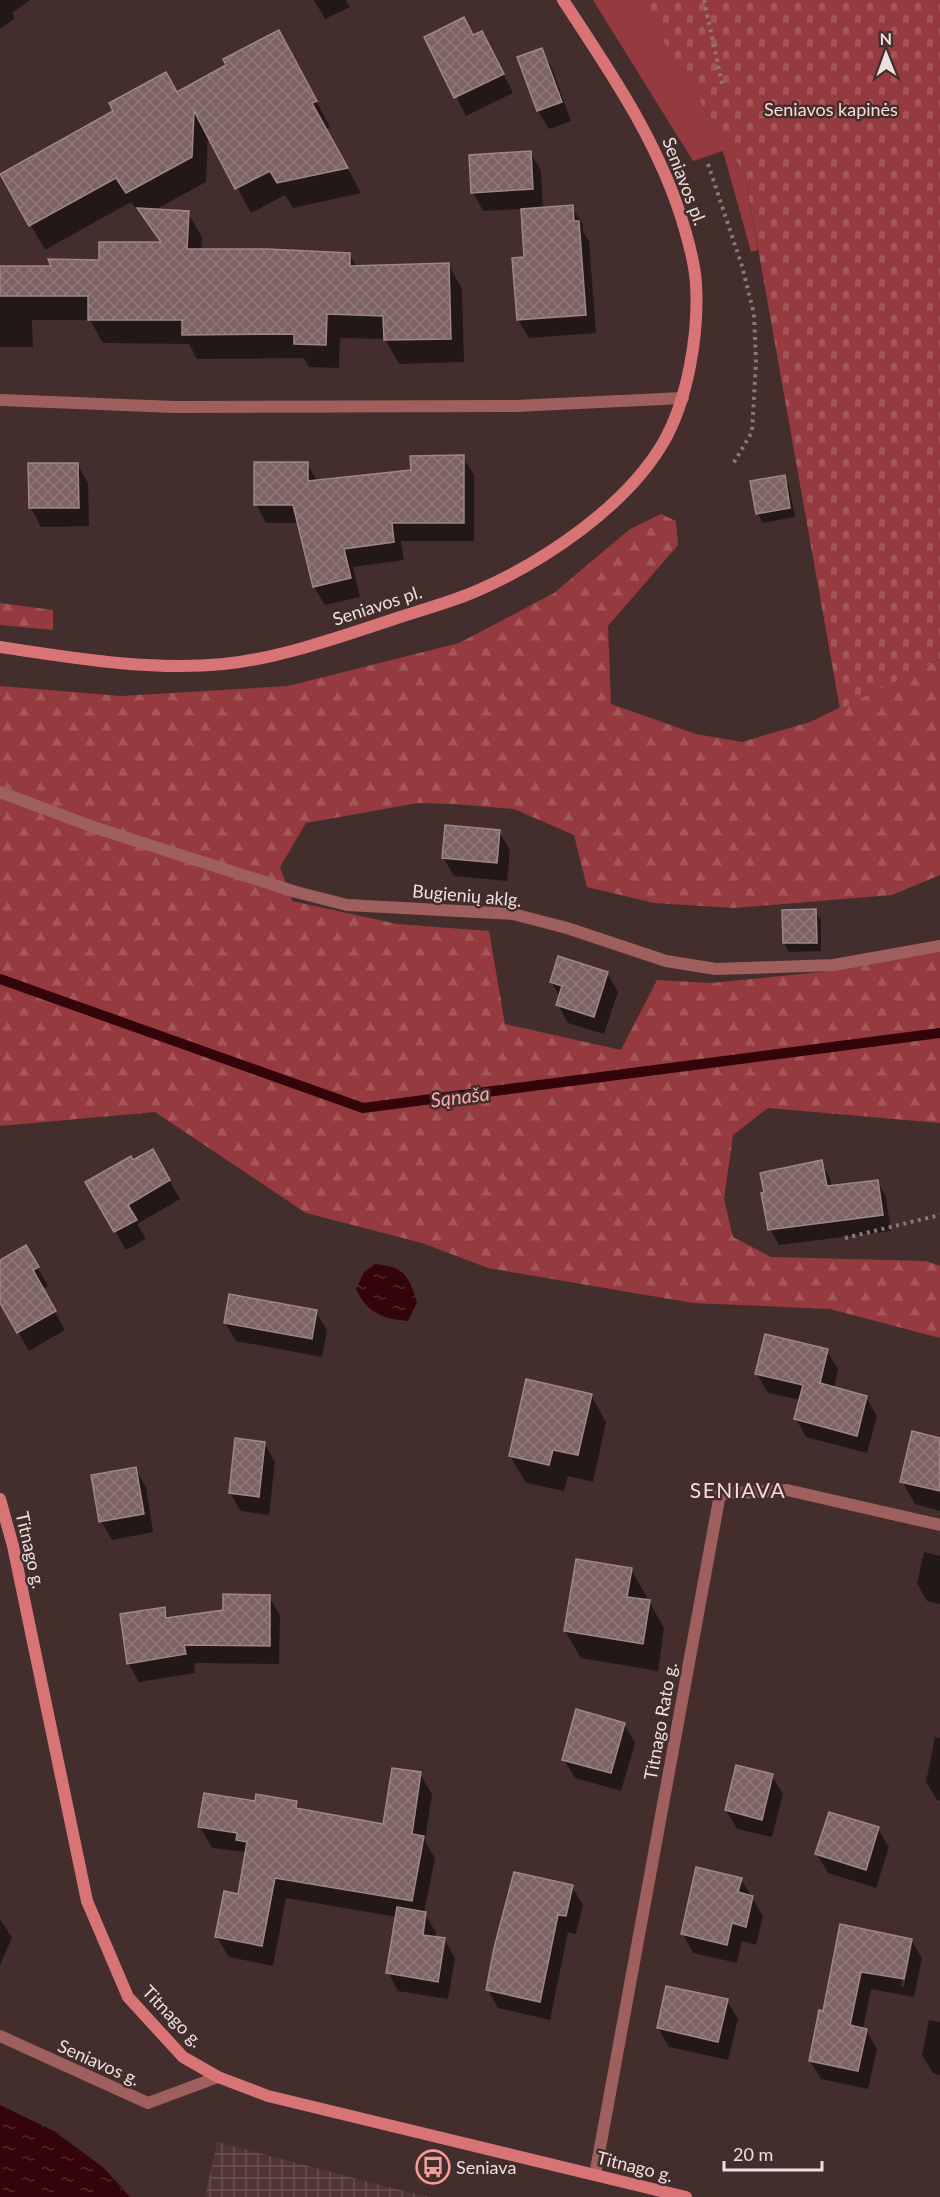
<svg xmlns="http://www.w3.org/2000/svg" width="940" height="2197" viewBox="0 0 940 2197" font-family="Lato,sans-serif">
<defs>
<pattern id="industrial-grid" width="8" height="8" patternUnits="userSpaceOnUse" patternTransform="scale(1.5)"><rect width="8" height="8" fill="#513534"/><path d="M0 4h8M4 0v8" fill="none" stroke="#6a5251"/></pattern>
<pattern id="forest-firs" width="22" height="20" patternUnits="userSpaceOnUse" patternTransform="scale(1.5)"><rect width="22" height="20" fill="#953a3e"/><path d="M5 1l3.5 6h-7zM16 11l3.5 6h-7z" fill="#a45659"/></pattern>
<pattern id="cemetery-stones" width="16" height="16" patternUnits="userSpaceOnUse" patternTransform="scale(1.5)"><rect width="16" height="16" fill="#953a3e"/><path d="M2 7V4a2 2 0 0 1 4 0v3zM10 15v-3a2 2 0 0 1 4 0v3z" fill="#a45659"/></pattern>
<pattern id="water-ripples" width="26" height="14" patternUnits="userSpaceOnUse" patternTransform="scale(1.5)"><rect width="26" height="14" fill="#330409"/><path d="M2 4q2-2 4 0t4 0M15 11q2-2 4 0t4 0" fill="none" stroke="#51282c"/></pattern>
<pattern id="building-cross-hatch" width="8" height="8" patternUnits="userSpaceOnUse" patternTransform="scale(1.5)"><rect width="8" height="8" fill="#7c6362"/><path d="M0 0l8 8M0 8l8-8" fill="none" stroke="#8f7978"/></pattern>
</defs>
<rect width="100%" height="100%" fill="#432e2d"/>
<polygon fill="url(#industrial-grid)" points="217,2142 384,2186 429,2197 205,2197"/>
<polygon fill="#953a3e" points="593,0 638,0 745,175 758,250 751,252 723,151 693,161"/>
<g fill="url(#forest-firs)">
<polygon points="661,514 676,521 678,545 608,626 611,704 696,734 742,742 810,722 940,659 940,875 892,895 734,908 654,903 587,887 574,835 514,809 454,804 418,803 306,823 280,867 292,901 397,924 489,931 505,1024 621,1050 657,980 711,983 831,971 940,952 940,1123 768,1108 733,1135 724,1199 733,1237 771,1257 926,1261 940,1266 940,1338 830,1309 693,1303 488,1268 422,1243 306,1213 155,1112 0,1126 0,686 121,696 288,686 459,643 554,593 630,529"/>
<polygon points="0,603 53,610 53,630 0,625"/>
</g>
<polygon fill="url(#cemetery-stones)" points="638,0 940,0 940,659 840,709 745,175"/>
<g fill="url(#water-ripples)">
<path d="M375 1264C405 1267 408 1275 417 1302L408 1321C383 1319 367 1313 356 1289L364 1272Z"/>
<polygon points="0,2105 54,2131 104,2168 130,2197 0,2197"/>
</g>
<g fill="#0007" fill-rule="evenodd">
<polygon points="0,0 30,0 12,13 15,18 0,29"/>
<polygon points="314,0 346,0 350,7 325,19"/>
<polygon points="426,37 474,37 492,51 513,93 466,116"/>
<polygon points="542,50 552,68 571,121 549,129 538,111 519,58"/>
<polygon points="293,57 330,127 326,129 361,193 293,208 285,195 251,213 208,134 206,182 153,211 188,213 202,237 201,250 349,254 357,267 449,265 462,289 464,362 399,364 385,339 340,338 339,368 309,367 304,358 197,359 189,344 103,343 90,320 32,320 33,347 0,347 0,268 54,267 100,261 161,244 143,216 142,217 131,202 45,250 2,175 177,94"/>
<polygon points="530,152 541,171 543,209 572,207 583,225 583,232 589,241 596,333 529,338 518,320 526,258 522,209 483,211 473,192"/>
<polygon points="463,457 474,475 474,541 401,541 404,560 353,567 360,597 325,605 314,587 299,523 266,523 256,504 307,464 318,482 412,471"/>
<polygon points="30,465 78,465 88,483 89,526 41,527 31,508"/>
<polygon points="784,477 789,486 795,517 763,523 758,514 752,482"/>
<polygon points="499,832 510,850 507,881 454,876 443,857"/>
<polygon points="815,911 821,920 821,951 789,952 784,943"/>
<polygon points="607,973 618,992 604,1034 568,1023 558,1005 560,997 551,982"/>
<polygon points="152,1151 180,1199 137,1224 146,1239 126,1250 87,1183 133,1163"/>
<polygon points="821,1162 830,1178 832,1187 877,1181 886,1197 891,1231 779,1245 770,1229"/>
<polygon points="26,1247 48,1286 42,1289 65,1330 29,1351 1,1302 0,1289 0,1261"/>
<polygon points="316,1312 327,1330 322,1357 236,1341 225,1323"/>
<polygon points="827,1351 838,1369 834,1388 866,1397 877,1416 867,1453 806,1437 796,1419 801,1400 768,1393 757,1374"/>
<polygon points="591,1395 606,1422 593,1482 568,1476 564,1491 526,1483 510,1456"/>
<polygon points="940,1439 940,1511 915,1504 902,1481"/>
<polygon points="264,1443 275,1462 269,1515 241,1511 230,1493"/>
<polygon points="135,1468 146,1487 153,1532 112,1540 101,1521"/>
<polygon points="924,1552 940,1556 940,1604 927,1601 917,1583"/>
<polygon points="631,1570 647,1597 646,1601 649,1601 664,1628 658,1671 581,1658 565,1631"/>
<polygon points="269,1597 280,1615 279,1664 194,1663 195,1673 139,1682 128,1663 164,1608 170,1619 225,1612"/>
<polygon points="624,1724 635,1743 621,1791 575,1778 564,1760"/>
<polygon points="935,1737 940,1738 940,1801 937,1800 926,1782"/>
<polygon points="420,1774 432,1794 425,1841 435,1858 424,1913 436,1932 435,1938 444,1939 455,1958 448,1999 398,1991 388,1972 397,1917 286,1898 273,1966 229,1957 217,1937 239,1896 246,1854 245,1852 212,1848 200,1827 256,1803 296,1802 301,1811 385,1826"/>
<polygon points="772,1776 783,1794 772,1837 737,1829 726,1810"/>
<polygon points="878,1829 889,1847 876,1888 828,1873 817,1854"/>
<polygon points="741,1879 763,1916 756,1945 742,1941 737,1963 693,1953 683,1934"/>
<polygon points="572,1887 583,1905 576,1934 568,1932 550,2020 498,2008 488,1990"/>
<polygon points="0,1919 12,1938 0,1965"/>
<path d="M841 1926 911 1940 922 1958 914 1997 871 1989 863 2030H866L877 2049 868 2089 821 2079 810 2061 824 2013ZM907 1954H910L904 1987H901Z"/>
<polygon points="727,2001 738,2019 728,2060 669,2047 658,2028"/>
<polygon points="929,2020 940,2022 940,2075 933,2073 922,2055"/>
</g>
<g fill="none" stroke-linecap="round" stroke-linejoin="round">
<polyline stroke="#330409" stroke-width="10" points="0,979 363,1108 940,1033"/>
</g>
<g fill="url(#building-cross-hatch)" stroke="#a08685" stroke-width="1.5">
<polygon points="464,17 473,35 482,31 504,74 454,98 424,37"/>
<polygon points="279,30 317,101 312,103 348,168 277,183 270,171 235,189 194,111 192,157 126,193 116,178 29,226 0,174 113,111 109,103 166,72 177,92 226,65 223,59"/>
<polygon points="542,48 562,102 537,111 517,57"/>
<polygon points="531,151 533,189 471,193 469,155"/>
<polygon points="573,205 574,221 579,221 586,315 517,320 512,258 524,257 521,209"/>
<polygon points="137,208 189,211 187,249 267,249 350,253 350,266 449,263 451,339 384,340 383,316 327,314 326,345 294,344 294,334 182,335 182,320 88,320 88,296 0,296 0,266 51,266 48,259 99,260 99,242 161,242"/>
<polygon points="464,455 464,523 392,523 394,542 344,549 351,578 313,587 293,505 254,505 254,462 308,462 308,481 411,470 410,456"/>
<polygon points="28,463 78,463 79,508 29,508"/>
<polygon points="785,475 790,508 756,514 750,481"/>
<polygon points="445,825 500,830 497,863 442,858"/>
<polygon points="816,909 817,943 783,943 782,910"/>
<polygon points="558,956 608,972 594,1017 556,1005 562,986 550,982"/>
<polygon points="153,1149 170,1180 128,1205 137,1220 114,1232 85,1182 131,1156 133,1160"/>
<polygon points="822,1160 827,1186 878,1180 883,1215 768,1230 761,1193 764,1192 760,1173"/>
<polygon points="26,1245 39,1267 33,1270 56,1311 17,1333 0,1303 0,1260"/>
<polygon points="229,1294 317,1310 312,1339 224,1323"/>
<polygon points="765,1334 828,1349 820,1383 867,1396 857,1436 794,1419 803,1385 755,1374"/>
<polygon points="526,1379 592,1394 578,1455 553,1450 549,1465 509,1456"/>
<polygon points="912,1431 940,1438 940,1491 900,1482"/>
<polygon points="235,1438 265,1442 259,1497 229,1493"/>
<polygon points="136,1467 144,1514 99,1522 91,1475"/>
<polygon points="576,1559 632,1568 627,1597 650,1600 643,1644 564,1631"/>
<polygon points="223,1594 270,1595 270,1646 184,1645 186,1654 127,1664 120,1614 165,1607 166,1618 223,1610"/>
<polygon points="576,1709 625,1723 611,1773 562,1760"/>
<polygon points="736,1765 773,1774 762,1820 725,1810"/>
<polygon points="392,1768 421,1772 412,1834 424,1836 412,1901 275,1878 262,1946 215,1937 224,1891 238,1894 247,1842 236,1840 237,1833 198,1827 204,1793 255,1801 256,1794 297,1801 296,1808 383,1824"/>
<polygon points="829,1812 879,1827 866,1870 815,1854"/>
<polygon points="696,1867 742,1878 738,1892 753,1896 746,1927 732,1923 727,1945 681,1934"/>
<polygon points="514,1872 573,1885 566,1916 558,1915 540,2002 486,1990 494,1948"/>
<polygon points="397,1907 426,1912 423,1935 445,1938 438,1982 386,1973"/>
<polygon points="840,1924 912,1939 904,1979 861,1972 850,2025 867,2029 858,2071 809,2061 819,2010 823,2011"/>
<polygon points="666,1986 728,1999 718,2042 657,2028"/>
</g>
<g fill="none" stroke-linecap="round" stroke-linejoin="round">
<g stroke="#8a7877" stroke-width="4" stroke-dasharray="3 4.5" stroke-linecap="butt">
<polyline points="704,0 723,88"/>
<polyline points="708,164 742,266 754,314 756,362 752,432 733,464"/>
<polyline points="845,1238 940,1215"/>
</g>
<g stroke="#9e5f5e" stroke-width="12">
<polyline points="0,400 175,407 516,406 683,398"/>
<polyline points="0,792 96,828 296,892 347,905 513,914 567,928 666,961 716,969 834,965 940,946"/>
<polyline points="0,2036 148,2103 218,2077"/>
<polyline points="595,2175 720,1494 787,1490 940,1525"/>
</g>
<g stroke="#d87475" stroke-width="12">
<path d="M0 647C74 658 149 671 224 664 277 659 343 636 394 619 423 609 453 602 481 589 546 560 626 506 663 443 688 400 699 333 696 284 695 266 690 247 685 230 661 145 611 73 563 0"/>
<polyline points="0,1499 13,1546 87,1901 128,1997 183,2057 218,2077 268,2096 686,2197"/>
</g>
</g>
<defs>
<g id="bus-ring" transform="scale(1.725)"><circle r="9.5" fill="#432e2d" stroke="#f59b9a" stroke-width="1.5"/><path d="M-5-6H5V4H4V6H2V4H-2V6H-4V4H-5ZM-3.5-4V0h7V-4ZM-3.5 1.2v1.5H-2V1.2ZM2 1.2v1.5H3.5V1.2Z" fill="#f59b9a"/></g>
</defs>
<g fill-rule="evenodd">
<use href="#bus-ring" x="433" y="2167"/>
</g>
<g text-anchor="middle" dominant-baseline="central" stroke-width="5" stroke-linejoin="round" paint-order="stroke">
<g font-size="18" fill="#f8dcdb" stroke="#432e2d">
<text x="831" y="109">Seniavos kapinės</text>
</g>
<g font-size="18" fill="#eee0df" stroke="#432e2d">
<text transform="translate(685 181) rotate(69)">Seniavos pl.</text>
<text transform="translate(377 605) rotate(-18)">Seniavos pl.</text>
<text transform="translate(467 895) rotate(5)">Bugienių aklg.</text>
<text transform="translate(31 1550) rotate(77)">Titnago g.</text>
<text transform="translate(660 1721) rotate(-80)">Titnago Rato g.</text>
<text transform="translate(173 2016) rotate(46)">Titnago g.</text>
<text transform="translate(99 2062) rotate(24)">Seniavos g.</text>
<text transform="translate(635 2166) rotate(14)">Titnago g.</text>
</g>
<g font-size="18" fill="#eee0df" stroke="#432e2d" text-anchor="start">
<text x="456" y="2167">Seniava</text>
</g>
<g font-size="20" font-style="italic" fill="#f9aaa9" stroke="#432e2d">
<text transform="translate(460 1096) rotate(-7)">Sąnaša</text>
</g>
<g font-size="21" letter-spacing="1.5" fill="#fbd7d6" stroke="#432e2d">
<text x="738" y="1489">SENIAVA</text>
</g>
</g>
<g transform="translate(886 54) rotate(359)" stroke="#432e2d" stroke-width="4.5" paint-order="stroke">
<path d="M0-4.5L10 22L0 15L-10 22Z" fill="#eee0df"/>
<text y="-9" font-size="16" font-weight="bold" text-anchor="middle" fill="#eee0df">N</text>
</g>
<path d="M724 2161v9h98v-9" fill="none" stroke="#eee0df" stroke-width="3"/>
<text x="733" y="2161" font-size="18" fill="#eee0df" stroke="#432e2d" stroke-width="4.5" paint-order="stroke">20 m</text>
</svg>
